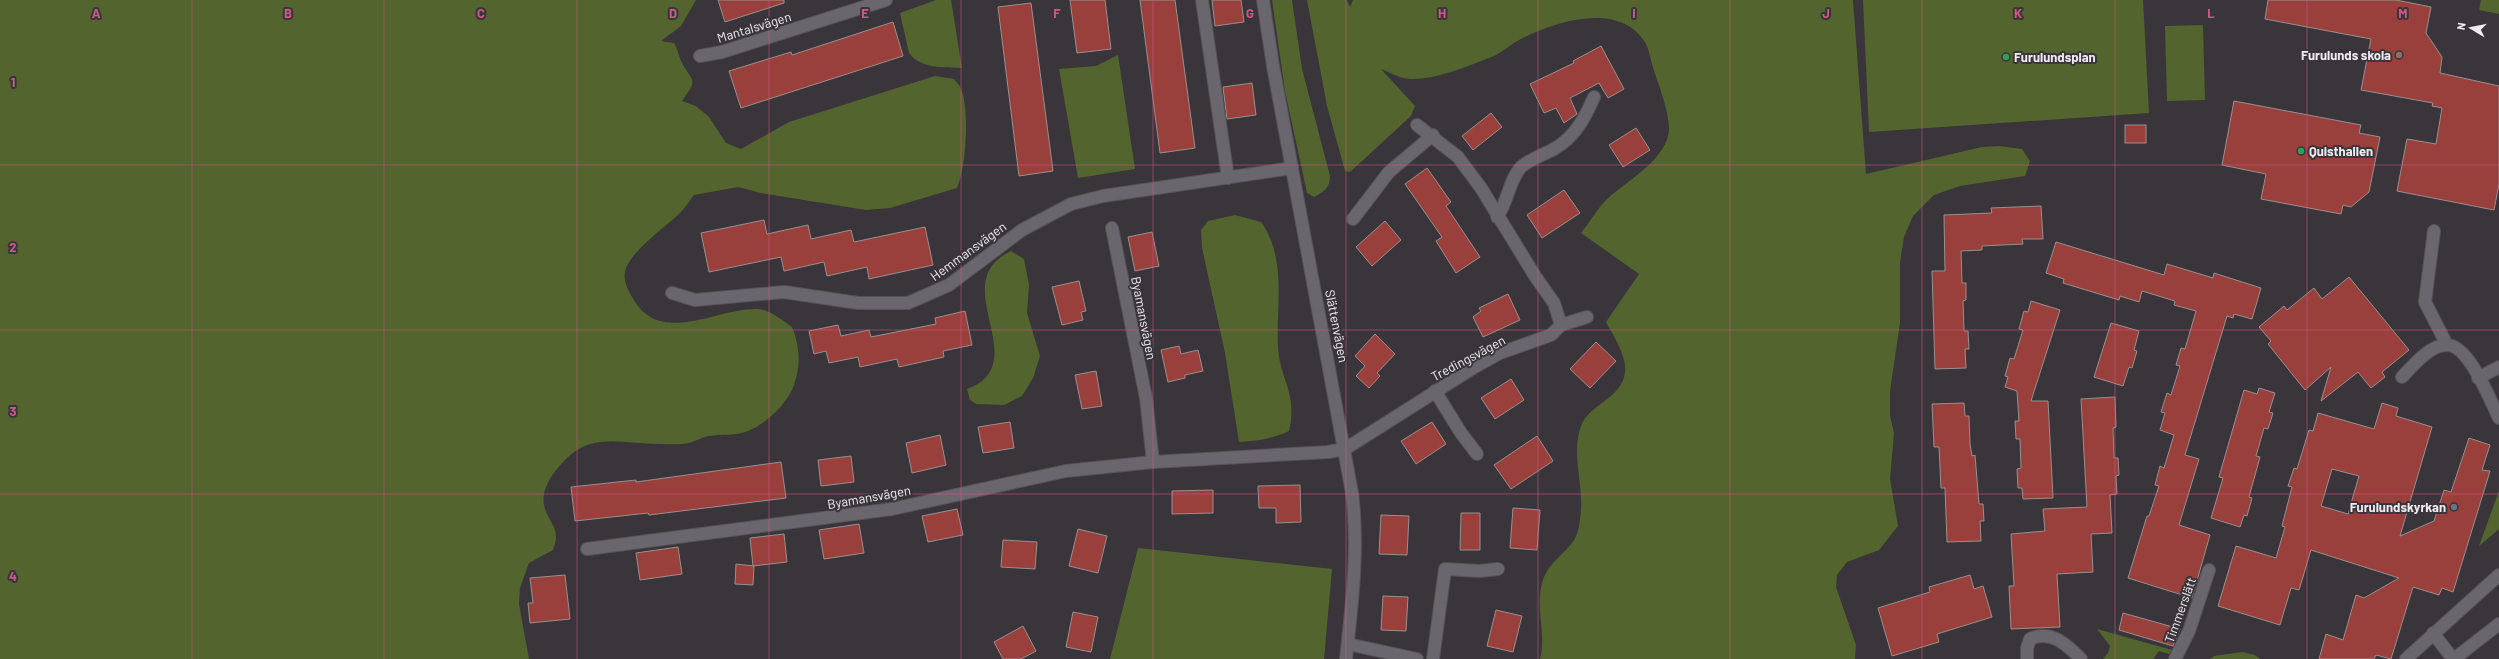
<svg xmlns="http://www.w3.org/2000/svg" width="2499" height="659" viewBox="0 0 2499 659" font-family="Barlow,sans-serif">
<rect width="100%" height="100%" fill="#39353b"/>
<g fill="#53642e">
<path d="M0 0H696L681 26 661 41 674 43C678 49 678 55 681 61 693 84 699 77 682 101L696 106 709 117 726 143 741 149 789 122 935 76 954 79C956 82 960 85 961 89 970 110 966 168 957 188L890 208 866 210 761 193 738 187 694 195C689 201 686 207 681 212 667 226 628 253 625 272 623 281 629 293 634 300 661 346 717 308 757 309 769 309 783 321 792 327 800 347 801 364 794 385 787 404 767 423 748 431 737 436 721 434 709 436 702 437 696 441 689 443 680 445 668 444 659 444 626 444 593 432 567 458 555 470 541 487 544 505 548 524 562 527 553 550L529 563 520 588 519 604 529 659H0Z"/>
<path d="M936 0H951L962 68C945 67 920 69 909 53L900 13Z"/>
<path d="M1272 0H1292L1302 69 1330 176C1330 188 1324 192 1314 197L1307 193 1285 91Z"/>
<path d="M1307 0H1347L1350 7 1353 0H1853L1866 174 1982 147 1999 146 2022 149 2030 161 2025 176 1960 186 1934 195 1913 216 1904 237 1900 262V323L1890 391V416L1894 433 1890 479 1898 526 1879 550 1847 562 1837 575 1836 587 1856 645 1855 659H1540C1547 633 1534 607 1543 580 1549 562 1564 555 1574 540 1579 533 1580 519 1581 510 1583 484 1571 451 1581 426 1589 404 1621 399 1625 373 1627 356 1614 337 1606 322L1639 274 1581 233C1590 222 1597 209 1607 199 1627 181 1669 158 1669 128 1668 107 1658 84 1652 64 1650 57 1649 50 1646 44 1621 0 1555 21 1519 40 1511 44 1504 51 1496 55 1471 65 1439 79 1412 79 1401 79 1391 73 1381 69L1415 106 1411 116 1350 172 1345 171 1327 106Z"/>
<polygon points="1863,0 2143,0 2149,113 1869,132"/>
<polygon points="2481,0 2499,0 2499,14 2479,10"/>
<polygon points="2203,25 2205,100 2167,101 2165,26"/>
<polygon points="1118,55 1135,169 1078,178 1059,69 1096,66"/>
<path d="M1235 215 1261 222C1287 258 1276 305 1278 347 1280 381 1298 392 1289 431 1272 439 1257 441 1239 442L1225 353 1202 248 1201 230 1208 221Z"/>
<path d="M1011 251 1024 259 1029 285 1027 313 1040 356 1033 378 1022 396 1004 405 976 404 970 400 967 389C972 387 979 384 983 380 1020 347 950 280 1011 251Z"/>
<polygon points="2499,491 2499,529 2479,546"/>
<polygon points="1138,548 1332,569 1324,659 1110,659"/>
<polygon points="2097,629 2172,650 2169,654 2159,651 2153,659 2103,659 2108,653 2110,646"/>
<polygon points="2242,652 2255,655 2260,659 2210,659 2214,656"/>
</g>
<g fill="#993f3c" stroke="#99908f" fill-rule="evenodd">
<polygon points="718,0 784,0 784,3 725,22"/>
<polygon points="1070,0 1105,0 1111,49 1077,53"/>
<polygon points="1140,0 1175,0 1195,148 1160,153"/>
<polygon points="1212,0 1241,0 1244,22 1215,26"/>
<polygon points="2268,0 2396,0 2431,7 2426,33 2442,57 2440,73 2499,86 2499,184 2494,210 2397,191 2407,139 2436,144 2442,108 2432,106 2433,103 2361,90 2371,39 2265,19"/>
<polygon points="1031,3 1053,171 1019,176 998,7"/>
<polygon points="893,22 903,56 741,108 729,71 791,52 792,55"/>
<polygon points="1601,46 1624,89 1608,98 1599,83 1570,98 1577,114 1564,123 1556,108 1544,113 1530,84 1574,63 1573,61"/>
<polygon points="1252,83 1256,115 1227,119 1223,87"/>
<polygon points="2234,101 2361,125 2359,133 2380,137 2369,192 2351,207 2343,205 2341,214 2261,199 2266,174 2222,165"/>
<polygon points="1491,113 1502,127 1473,150 1462,136"/>
<rect x="2125" y="125" width="21" height="18"/>
<polygon points="1636,128 1650,150 1623,167 1609,145"/>
<polygon points="1427,168 1451,202 1446,206 1480,257 1456,273 1436,241 1442,237 1405,184"/>
<polygon points="1564,190 1580,213 1542,238 1527,215"/>
<polygon points="2041,206 2043,239 2022,239 2023,244 1982,246 1982,250 1961,251 1962,283 1966,283 1966,300 1963,301 1964,331 1968,331 1969,349 1965,349 1966,368 1935,369 1932,271 1945,271 1944,215 1992,213 1991,208"/>
<polygon points="764,220 767,234 808,225 811,239 851,230 854,242 925,227 933,265 869,279 867,267 827,276 824,262 784,271 781,257 709,272 701,233"/>
<polygon points="1385,221 1401,240 1372,266 1356,247"/>
<polygon points="1152,232 1159,266 1135,271 1128,237"/>
<polygon points="2056,242 2164,275 2167,264 2213,278 2214,273 2261,288 2252,319 2234,314 2233,318 2227,316 2185,455 2199,459 2179,525 2210,535 2192,598 2128,578 2147,516 2149,516 2159,486 2155,485 2160,466 2164,468 2174,435 2160,430 2165,413 2161,412 2167,393 2171,395 2180,366 2176,365 2181,348 2185,349 2196,311 2174,305 2175,301 2142,291 2139,302 2120,296 2119,300 2063,283 2064,279 2046,273"/>
<polygon points="2349,277 2409,350 2382,372 2385,377 2371,388 2358,372 2321,401 2331,367 2305,390 2268,344 2271,341 2259,327 2284,306 2287,310 2314,288 2322,299"/>
<polygon points="1079,281 1086,311 1081,312 1083,320 1062,325 1052,287"/>
<polygon points="1508,294 1520,320 1483,337 1473,317 1481,311 1479,308"/>
<polygon points="2031,301 2060,310 2031,401 2048,401 2053,498 2023,499 2022,488 2018,488 2017,469 2021,468 2020,439 2016,439 2015,421 2019,421 2017,391 2005,387 2008,377 2005,376 2010,358 2014,359 2023,330 2019,329 2024,311 2028,312"/>
<polygon points="965,311 972,345 943,351 944,357 899,367 897,359 860,367 858,357 829,363 826,351 814,354 809,331 838,325 841,336 869,330 871,337 936,324 935,318"/>
<polygon points="2111,323 2139,331 2134,350 2137,351 2132,368 2129,367 2123,386 2094,377"/>
<polygon points="1375,334 1395,354 1377,373 1380,376 1369,388 1356,376 1365,366 1355,356"/>
<polygon points="1596,342 1616,361 1590,388 1570,369"/>
<polygon points="1179,346 1181,354 1198,350 1203,371 1185,375 1185,378 1168,382 1161,350"/>
<polygon points="1096,371 1102,406 1082,409 1075,375"/>
<polygon points="1511,379 1524,400 1495,419 1481,398"/>
<polygon points="2259,388 2275,393 2269,412 2273,413 2268,429 2264,428 2256,456 2260,457 2249,497 2252,498 2247,516 2244,515 2240,527 2211,518 2223,478 2219,477 2244,390 2257,394"/>
<polygon points="2115,397 2116,427 2113,428 2114,458 2118,458 2119,475 2116,476 2117,494 2110,495 2112,533 2091,534 2093,572 2057,574 2060,627 2011,629 2009,586 2014,586 2011,534 2045,531 2043,509 2087,507 2081,399"/>
<polygon points="1964,403 1965,416 1969,416 1970,444 1972,456 1975,455 1979,504 1983,504 1984,521 1980,521 1981,541 1947,542 1945,488 1941,488 1939,447 1934,447 1932,404"/>
<path d="M2382 403 2398 408 2396 416 2432 427 2400 536 2434 521 2444 490 2451 492 2469 438 2490 445 2482 470 2490 471 2453 592 2442 588 2439 595 2413 587 2391 659 2376 655 2374 659H2319L2326 634 2343 640 2356 595 2364 598 2399 578 2311 550 2299 590 2291 588 2280 625 2218 606 2236 546 2276 558 2285 527 2282 526 2292 487 2288 486 2294 468 2297 469 2309 430 2313 431 2318 413 2374 429ZM2332 469 2359 476 2348 514 2321 506Z"/>
<polygon points="1010,422 1014,448 983,453 978,427"/>
<polygon points="1432,422 1446,444 1416,464 1401,441"/>
<polygon points="940,435 946,465 912,473 906,443"/>
<polygon points="1537,436 1553,461 1511,489 1494,465"/>
<polygon points="851,456 854,482 821,486 818,460"/>
<polygon points="781,462 786,498 649,515 648,513 575,521 571,487 636,480 636,482"/>
<polygon points="1300,485 1301,522 1276,523 1276,508 1259,508 1258,486"/>
<polygon points="1213,490 1213,513 1172,514 1172,491"/>
<polygon points="1513,508 1540,510 1537,550 1510,548"/>
<polygon points="957,509 963,535 928,542 922,516"/>
<polygon points="1461,513 1480,513 1480,550 1460,550"/>
<polygon points="1381,515 1409,516 1407,555 1379,554"/>
<polygon points="859,524 864,553 824,559 819,530"/>
<polygon points="1078,529 1107,536 1098,573 1069,566"/>
<polygon points="784,534 787,562 753,566 750,538"/>
<polygon points="1003,540 1037,542 1035,569 1001,567"/>
<polygon points="678,547 682,574 640,580 636,553"/>
<polygon points="736,564 754,566 753,585 735,584"/>
<polygon points="565,575 570,619 530,623 528,603 533,603 530,578"/>
<polygon points="1970,575 1974,589 1983,586 1992,617 1937,634 1939,642 1892,656 1878,608 1930,592 1929,587"/>
<polygon points="1383,596 1408,597 1406,631 1381,630"/>
<polygon points="1496,610 1522,616 1513,652 1487,646"/>
<polygon points="1073,612 1098,617 1091,652 1066,647"/>
<polygon points="2123,613 2180,629 2173,646 2119,630"/>
<polygon points="1023,626 1036,651 1021,659 1003,659 994,642"/>
</g>
<g fill="none" stroke-linecap="round" stroke-linejoin="round">
<g stroke="#565358" stroke-width="14">
<g id="minor">
<polyline points="1202,0 1228,178"/>
<path d="M1263 0 1273 66 1352 493C1359 548 1352 604 1346 659"/>
<polyline points="700,56 722,52 886,0"/>
<path d="M1497 217C1508 202 1509 180 1521 167 1530 159 1543 155 1554 149 1575 137 1585 118 1594 97"/>
<polyline points="1353,219 1389,172 1433,135"/>
<polyline points="1112,228 1146,398 1153,462"/>
<polyline points="2434,231 2425,302 2447,345"/>
<polyline points="672,293 695,300 784,292 858,303 908,303 949,285 1022,230 1071,204 1103,196 1292,168"/>
<polyline points="1561,325 1587,317"/>
<path d="M2402 377C2413 366 2429 345 2447 345 2469 345 2490 400 2499 418"/>
<polyline points="2478,378 2499,367"/>
<polyline points="1435,391 1461,433 1477,454"/>
<polyline points="587,549 892,509 1066,471 1153,462 1328,452 1345,449 1473,368 1500,353 1551,335 1561,325 1554,303 1535,276 1481,188 1458,157 1417,125"/>
<polyline points="2433,633 2453,659"/>
<polyline points="1348,644 1417,659"/>
<polyline points="1433,659 1445,569 1480,571 1498,569"/>
<path d="M2027 659V648L2030 639C2051 629 2067 645 2081 659"/>
<polyline points="2175,659 2189,631 2209,570"/>
<polyline points="2406,659 2499,575"/>
<polyline points="2454,659 2499,624"/>
</g>
</g>
<use href="#minor" stroke="#6a666d" stroke-width="12"/>
</g>
<path fill="none" stroke="#d05888" stroke-width="1" stroke-opacity="0.55" d="M192 0V659M384 0V659M577 0V659M769 0V659M961 0V659M1153 0V659M1346 0V659M1538 0V659M1730 0V659M1922 0V659M2115 0V659M2307 0V659M0 165H2499M0 330H2499M0 494H2499"/>
<circle fill="#8d6e63" stroke="#39353b" stroke-width="1.5" cx="2399" cy="55" r="4"/>
<g fill="#2e9e5b" stroke="#39353b" stroke-width="1.5">
<circle cx="2006" cy="57" r="4"/>
<circle cx="2301" cy="151" r="4"/>
</g>
<circle fill="#6b7280" stroke="#39353b" stroke-width="1.5" cx="2454" cy="507" r="4"/>
<g text-anchor="middle" dominant-baseline="central" stroke-width="4" stroke-linejoin="round" paint-order="stroke">
<g font-size="13" fill="#efecf0" stroke="#39353b">
<text transform="translate(754 27) rotate(-17)">Mantalsvägen</text>
<text transform="translate(968 251) rotate(-36)">Hemmansvägen</text>
<text transform="translate(1144 318) rotate(79)">Byamansvägen</text>
<text transform="translate(1337 326) rotate(79)">Slättenvägen</text>
<text transform="translate(1468 358) rotate(-28)">Tredingsvägen</text>
<text transform="translate(869 497) rotate(-10)">Byamansvägen</text>
<text transform="translate(2180 610) rotate(-70)">Timmerslätt</text>
</g>
<g font-size="13" font-weight="bold" fill="#efecf0" stroke="#39353b" text-anchor="end">
<text x="2391" y="55">Furulunds skola</text>
<text x="2014" y="57" text-anchor="start">Furulundsplan</text>
<text x="2309" y="151" text-anchor="start">Quisthallen</text>
<text x="2446" y="507">Furulundskyrkan</text>
</g>
</g>
<g font-size="13" text-anchor="middle" font-weight="bold" fill="#d05888" stroke="#39353b" stroke-width="4" stroke-linejoin="round" paint-order="stroke">
<text x="96" y="18">A</text>
<text x="288" y="18">B</text>
<text x="481" y="18">C</text>
<text x="673" y="18">D</text>
<text x="865" y="18">E</text>
<text x="1057" y="18">F</text>
<text x="1250" y="18">G</text>
<text x="1442" y="18">H</text>
<text x="1634" y="18">I</text>
<text x="1826" y="18">J</text>
<text x="2018" y="18">K</text>
<text x="2211" y="18">L</text>
<text x="2403" y="18">M</text>
<text x="13" y="87">1</text>
<text x="13" y="252">2</text>
<text x="13" y="416">3</text>
<text x="13" y="581">4</text>
</g>
<g transform="translate(2471 28) rotate(280)" stroke="#39353b" stroke-width="3" paint-order="stroke">
<path d="M0-3L7 15L0 10L-7 15Z" fill="#efecf0"/>
<text y="-6" font-size="11" font-weight="bold" text-anchor="middle" fill="#efecf0">N</text>
</g>
</svg>
